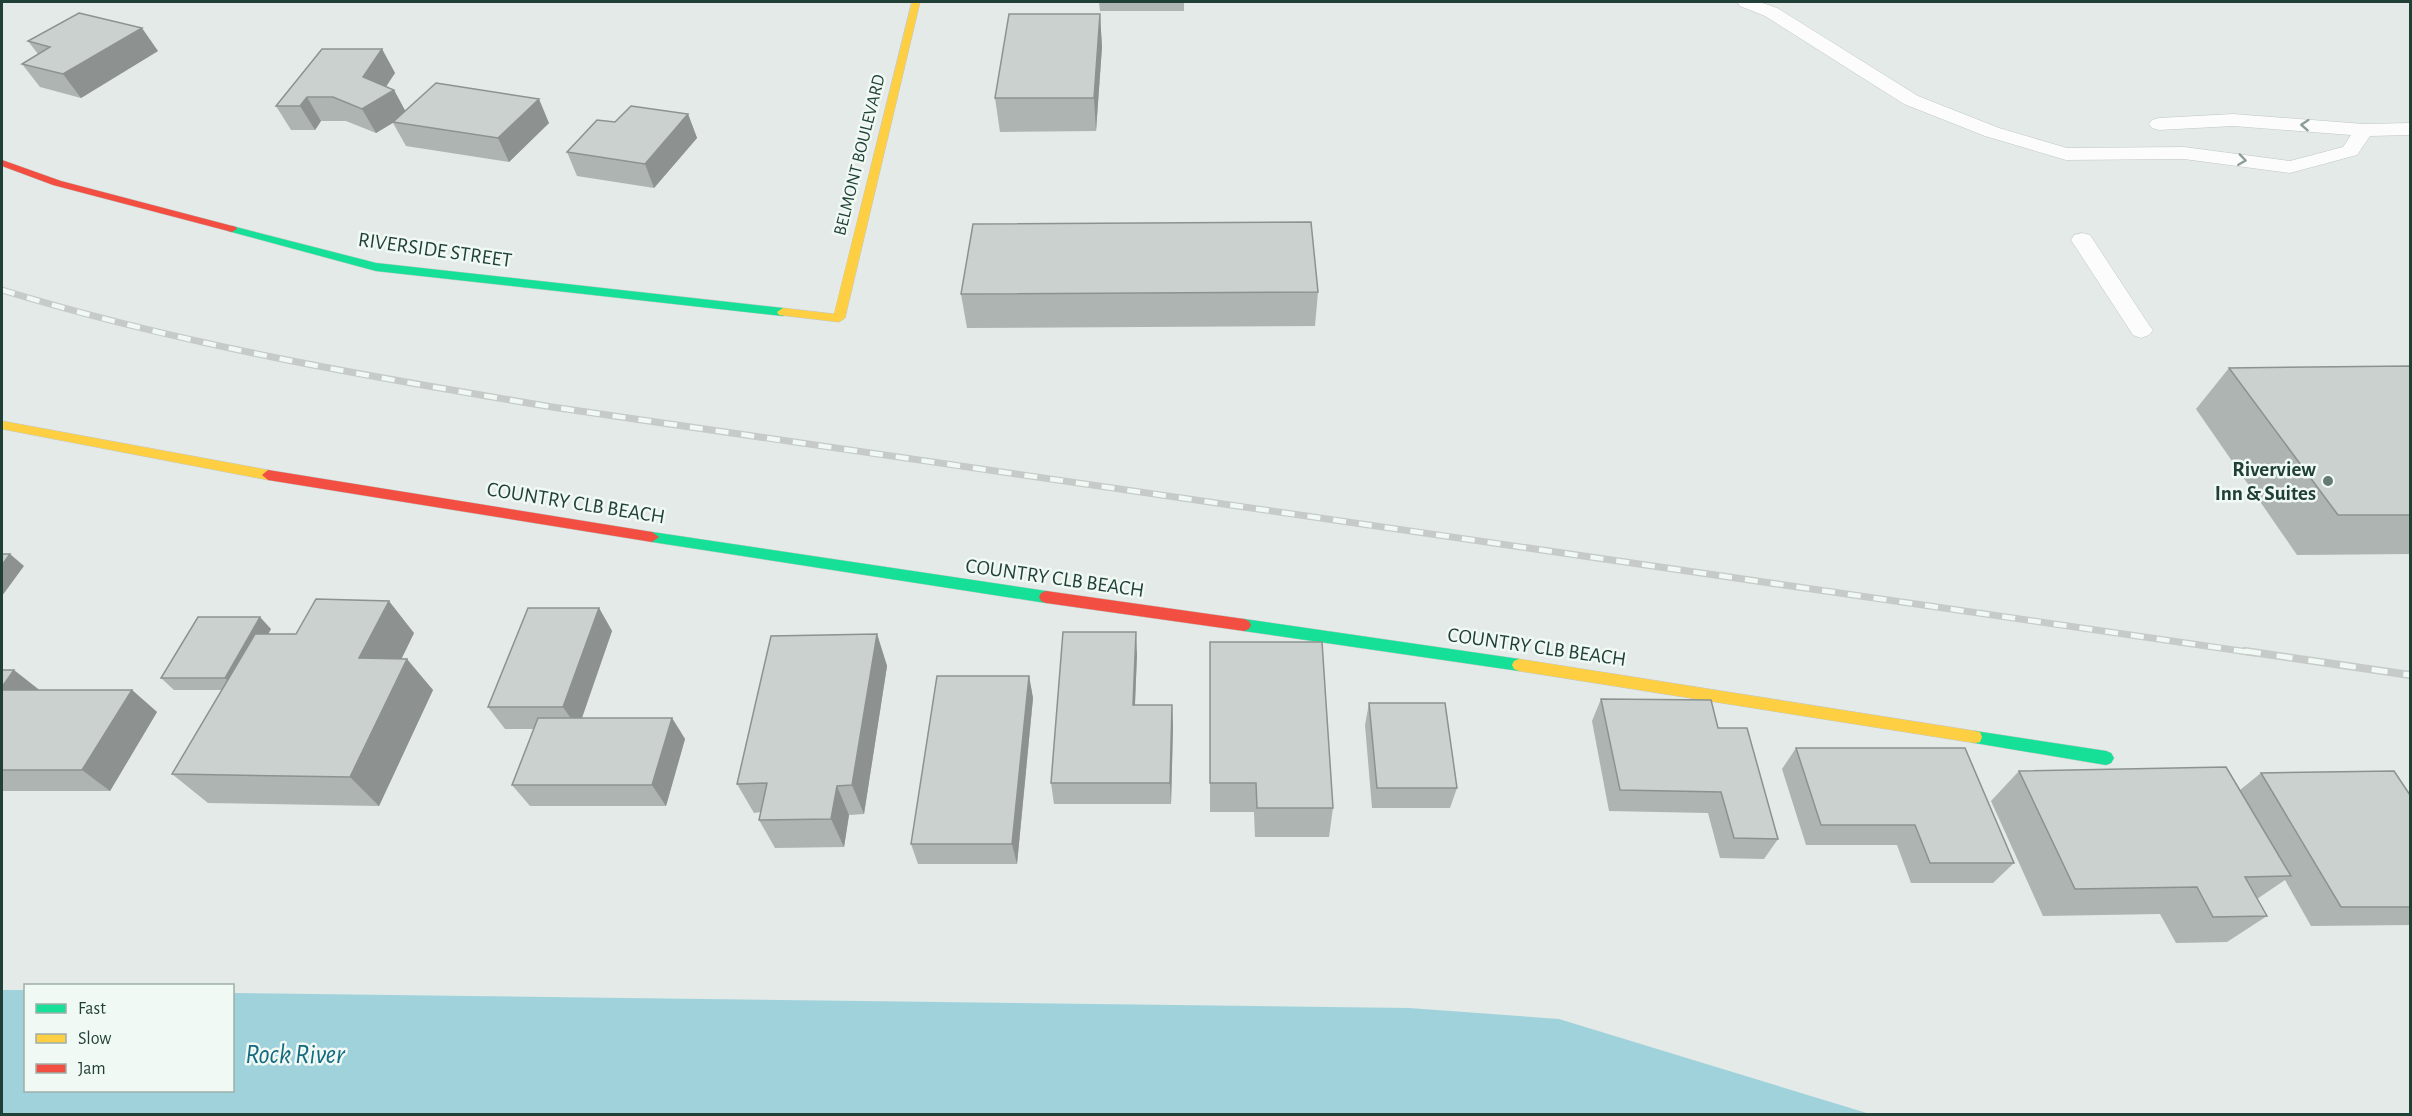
<svg xmlns="http://www.w3.org/2000/svg" width="2412" height="1116" viewBox="0 0 2412 1116" font-family="'Alegreya Sans',sans-serif">
<rect width="100%" height="100%" fill="#e3eae7"/>
<polygon fill="#a0d2dc" points="2,990 25,990 26,1090 232,1090 233,993 1409,1008 1559,1019 1870,1114 2,1114"/>
<g fill="none" stroke-linecap="round" stroke-linejoin="round">
<g stroke="#c0c7c4" stroke-width="1">
<g id="lane">
<polygon points="1737,2 1760,2 1777,8 1918,96 1999,128 2067,148 2184,147 2290,161 2343,147 2351,135 2233,126 2159,130 2152,128 2149,124 2152,120 2159,118 2233,114 2364,124 2410,123 2410,135 2370,136 2357,155 2290,173 2184,159 2066,160 1985,136 1904,104 1765,16 1740,6"/>
<polygon points="2082,233 2090,235 2149,325 2153,330 2149,335 2141,338 2133,335 2071,240 2074,235"/>
</g>
</g>
<g stroke="#bfc7c4" stroke-width="1">
<g id="fast">
<polygon points="232,226 376,263 783,308 789,312 783,316 376,271 228,231 227,229"/>
<polygon points="652,532 1046,591 1051,593 1053,597 1051,601 1046,603 652,542 645,537"/>
<polygon points="1244,619 1519,659 1524,661 1526,665 1524,669 1519,671 1244,631 1239,629 1237,625 1239,621"/>
<polygon points="1975,731 2106,751 2111,753 2114,758 2111,763 2106,765 1975,743 1970,742 1968,737 1970,732"/>
</g>
</g>
<g stroke="#bfc7c4" stroke-width="1">
<g id="slow">
<polygon points="912,2 920,2 845,318 839,322 779,315 777,312 783,308 834,314"/>
<polygon points="2,421 268,470 274,475 268,480 2,429"/>
<polygon points="1519,659 1975,731 1980,732 1982,737 1980,742 1975,743 1519,671 1514,669 1512,665 1514,661"/>
</g>
</g>
<g stroke="#bfc7c4" stroke-width="1">
<g id="jam">
<polygon points="2,160 61,181 236,227 237,229 232,232 53,185 2,166"/>
<polygon points="268,470 652,532 659,537 652,542 268,480 262,475"/>
<polygon points="1046,591 1244,619 1249,621 1251,625 1249,629 1244,631 1046,603 1041,601 1039,597 1041,593"/>
</g>
</g>
<use href="#lane" fill="#fbfcfb" fill-rule="evenodd"/>
<use href="#fast" fill="#16e098" fill-rule="evenodd"/>
<use href="#slow" fill="#ffcf43" fill-rule="evenodd"/>
<use href="#jam" fill="#f24e42" fill-rule="evenodd"/>
<g stroke="#c6cbca" stroke-width="7">
<path id="rail-far1" d="M2 290C182 345 366 376 552 407L2255 653"/>
</g>
<g stroke="#c6cbca" stroke-width="8">
<polyline id="rail" points="2245,651 2410,675"/>
</g>
<use href="#rail-far1" stroke="#f1f9f5" stroke-width="4.5" stroke-dasharray="13" stroke-linecap="butt"/>
<use href="#rail" stroke="#f1f9f5" stroke-width="5" stroke-dasharray="16" stroke-linecap="butt"/>
</g>
<g fill="#aeb4b1">
<polygon points="1099,2 1184,2 1184,11 1100,11"/>
<polygon points="1100,14 1102,47 1096,131 1000,132 995,98"/>
<polygon points="28,41 158,51 81,98 40,87 22,64 38,54"/>
<polygon points="382,49 395,73 386,87 394,90 405,111 549,123 509,162 406,146 393,123 376,133 346,121 321,121 315,130 291,130 276,106"/>
<polygon points="688,114 697,138 654,188 577,176 567,152 615,122"/>
<polygon points="1318,292 1315,326 967,328 961,294"/>
<polygon points="2410,366 2410,554 2297,555 2196,409 2229,368"/>
<polygon points="599,608 612,631 582,718 672,718 685,739 666,806 530,806 512,785 534,729 505,729 488,707"/>
<polygon points="271,629 268,634 414,633 401,659 433,690 379,806 208,803 172,774 222,690 174,690 161,678"/>
<polygon points="877,634 887,666 864,814 849,815 844,847 775,848 759,820 761,812 754,813 737,784"/>
<polygon points="1210,642 1333,808 1329,837 1255,837 1254,812 1210,812"/>
<polygon points="1137,654 1135,705 1172,705 1173,727 1171,804 1054,804 1051,783"/>
<polygon points="2,670 39,690 132,690 157,712 110,791 2,791"/>
<polygon points="1029,676 1033,698 1017,864 918,864 911,844"/>
<polygon points="1601,699 1718,728 1778,839 1764,859 1720,858 1708,813 1609,811 1592,721"/>
<polygon points="1369,703 1457,788 1450,808 1372,808 1365,725"/>
<polygon points="1796,748 2014,863 1993,883 1911,883 1897,845 1806,845 1782,769"/>
<polygon points="2019,771 2240,790 2261,773 2410,795 2410,925 2311,926 2285,880 2257,899 2267,916 2227,942 2176,943 2160,914 2043,916 1991,801"/>
</g>
<g fill="#8d9290">
<polygon points="1100,14 1102,47 1096,131 1094,98"/>
<polygon points="142,28 158,51 81,98 63,74"/>
<polygon points="382,49 395,73 376,101 394,90 407,114 376,133 362,109 363,77"/>
<polygon points="307,97 321,121 315,130 300,106"/>
<polygon points="539,99 549,123 509,162 498,138"/>
<polygon points="688,114 697,138 654,188 645,164"/>
<polygon points="10,554 24,566 2,596 2,565"/>
<polygon points="389,601 414,633 387,689 359,658"/>
<polygon points="599,608 612,631 578,729 563,707"/>
<polygon points="260,617 271,629 237,690 225,678"/>
<polygon points="1136,632 1137,654 1134,727 1133,705"/>
<polygon points="877,634 887,666 864,814 852,785"/>
<polygon points="407,659 433,690 379,806 350,777"/>
<polygon points="14,670 42,692 2,691 2,687"/>
<polygon points="1029,676 1033,698 1017,864 1012,844"/>
<polygon points="132,690 157,712 110,791 82,770"/>
<polygon points="1172,705 1173,727 1171,804 1170,783"/>
<polygon points="672,718 685,739 666,806 652,785"/>
<polygon points="837,786 849,815 844,847 831,819"/>
</g>
<g fill="#cad1ce" stroke="#8d9290" stroke-width="1.5">
<polygon points="79,13 142,28 63,74 22,64 50,47 28,41"/>
<polygon points="1009,14 1100,14 1094,98 995,98"/>
<polygon points="322,49 382,49 363,77 394,90 362,109 333,97 307,97 300,106 276,106"/>
<polygon points="436,83 539,99 498,138 393,122"/>
<polygon points="631,106 688,114 645,164 567,152 597,120 615,122"/>
<polygon points="1311,222 1318,292 961,294 973,224"/>
<polygon points="2410,366 2410,515 2338,515 2229,368"/>
<polygon points="2,554 10,554 2,565"/>
<polygon points="316,599 389,601 359,658 407,659 350,777 172,774 255,634 296,634"/>
<polygon points="528,608 599,608 563,707 488,707"/>
<polygon points="198,617 260,617 225,678 161,678"/>
<polygon points="1063,632 1136,632 1133,705 1172,705 1170,783 1051,783"/>
<polygon points="877,634 852,785 837,786 831,819 759,820 767,783 737,784 771,636"/>
<polygon points="1210,642 1322,642 1333,808 1257,808 1256,783 1210,783"/>
<polygon points="2,670 14,670 2,687"/>
<polygon points="937,676 1029,676 1012,844 911,844"/>
<polygon points="2,690 132,690 82,770 2,770"/>
<polygon points="1601,699 1711,700 1718,728 1747,728 1778,839 1734,838 1721,792 1620,790"/>
<polygon points="1369,703 1445,703 1457,788 1377,788"/>
<polygon points="538,718 672,718 652,785 512,785"/>
<polygon points="1796,748 1965,748 2014,863 1930,863 1915,825 1821,825"/>
<polygon points="2226,767 2291,876 2245,877 2267,916 2213,917 2197,887 2075,889 2019,771"/>
<polygon points="2394,771 2410,795 2410,907 2341,907 2261,773"/>
</g>
<defs><path id="oneway-chevron" d="M-2-3.5L2.5 0L-2 3.5" fill="none" stroke-width="1.6" stroke-linecap="round" stroke-linejoin="round" transform="scale(1.5)"/></defs>
<g stroke="#8d9e99">
<use href="#oneway-chevron" transform="translate(2305 125) rotate(-176)"/>
<use href="#oneway-chevron" transform="translate(2242 160) rotate(8)"/>
</g>
<circle fill="#647b75" stroke="#f1f9f5" stroke-width="2" cx="2328" cy="481" r="6"/>
<g text-anchor="middle" dominant-baseline="central" stroke-width="5" stroke-linejoin="round" paint-order="stroke">
<g font-size="18" fill="#1f3f37" stroke="#f1f9f5">
<text transform="translate(860 155) rotate(-76)">BELMONT BOULEVARD</text>
</g>
<g font-size="21" fill="#1f3f37" stroke="#f1f9f5">
<text transform="translate(435 250) rotate(8)">RIVERSIDE STREET</text>
<text transform="translate(576 503) rotate(9)">COUNTRY CLB BEACH</text>
<text transform="translate(1055 578) rotate(8)">COUNTRY CLB BEACH</text>
<text transform="translate(1537 647) rotate(8)">COUNTRY CLB BEACH</text>
</g>
<g font-size="21" font-weight="bold" fill="#1f3f37" stroke="#f1f9f5" text-anchor="end">
<text x="2316" y="469">Riverview<tspan x="2316" dy="24">Inn &amp; Suites</tspan></text>
</g>
<g font-size="27" font-style="italic" fill="#146b80" stroke="#f1f9f5">
<text x="295" y="1054">Rock River</text>
</g>
</g>
<rect width="2412" height="1116" fill="none" stroke="#1f3f37" stroke-width="6"/>
<rect x="24" y="984" width="210" height="108" fill="#f1f9f5" stroke="#9dafa9" stroke-width="1.5"/>
<rect x="36" y="1004" width="30" height="9" fill="#16e098" stroke="#9dafa9" stroke-width="1.5"/>
<text x="78" y="1014" font-size="18" fill="#1f3f37">Fast</text>
<rect x="36" y="1034" width="30" height="9" fill="#ffcf43" stroke="#9dafa9" stroke-width="1.5"/>
<text x="78" y="1044" font-size="18" fill="#1f3f37">Slow</text>
<rect x="36" y="1064" width="30" height="9" fill="#f24e42" stroke="#9dafa9" stroke-width="1.5"/>
<text x="78" y="1074" font-size="18" fill="#1f3f37">Jam</text>
</svg>
